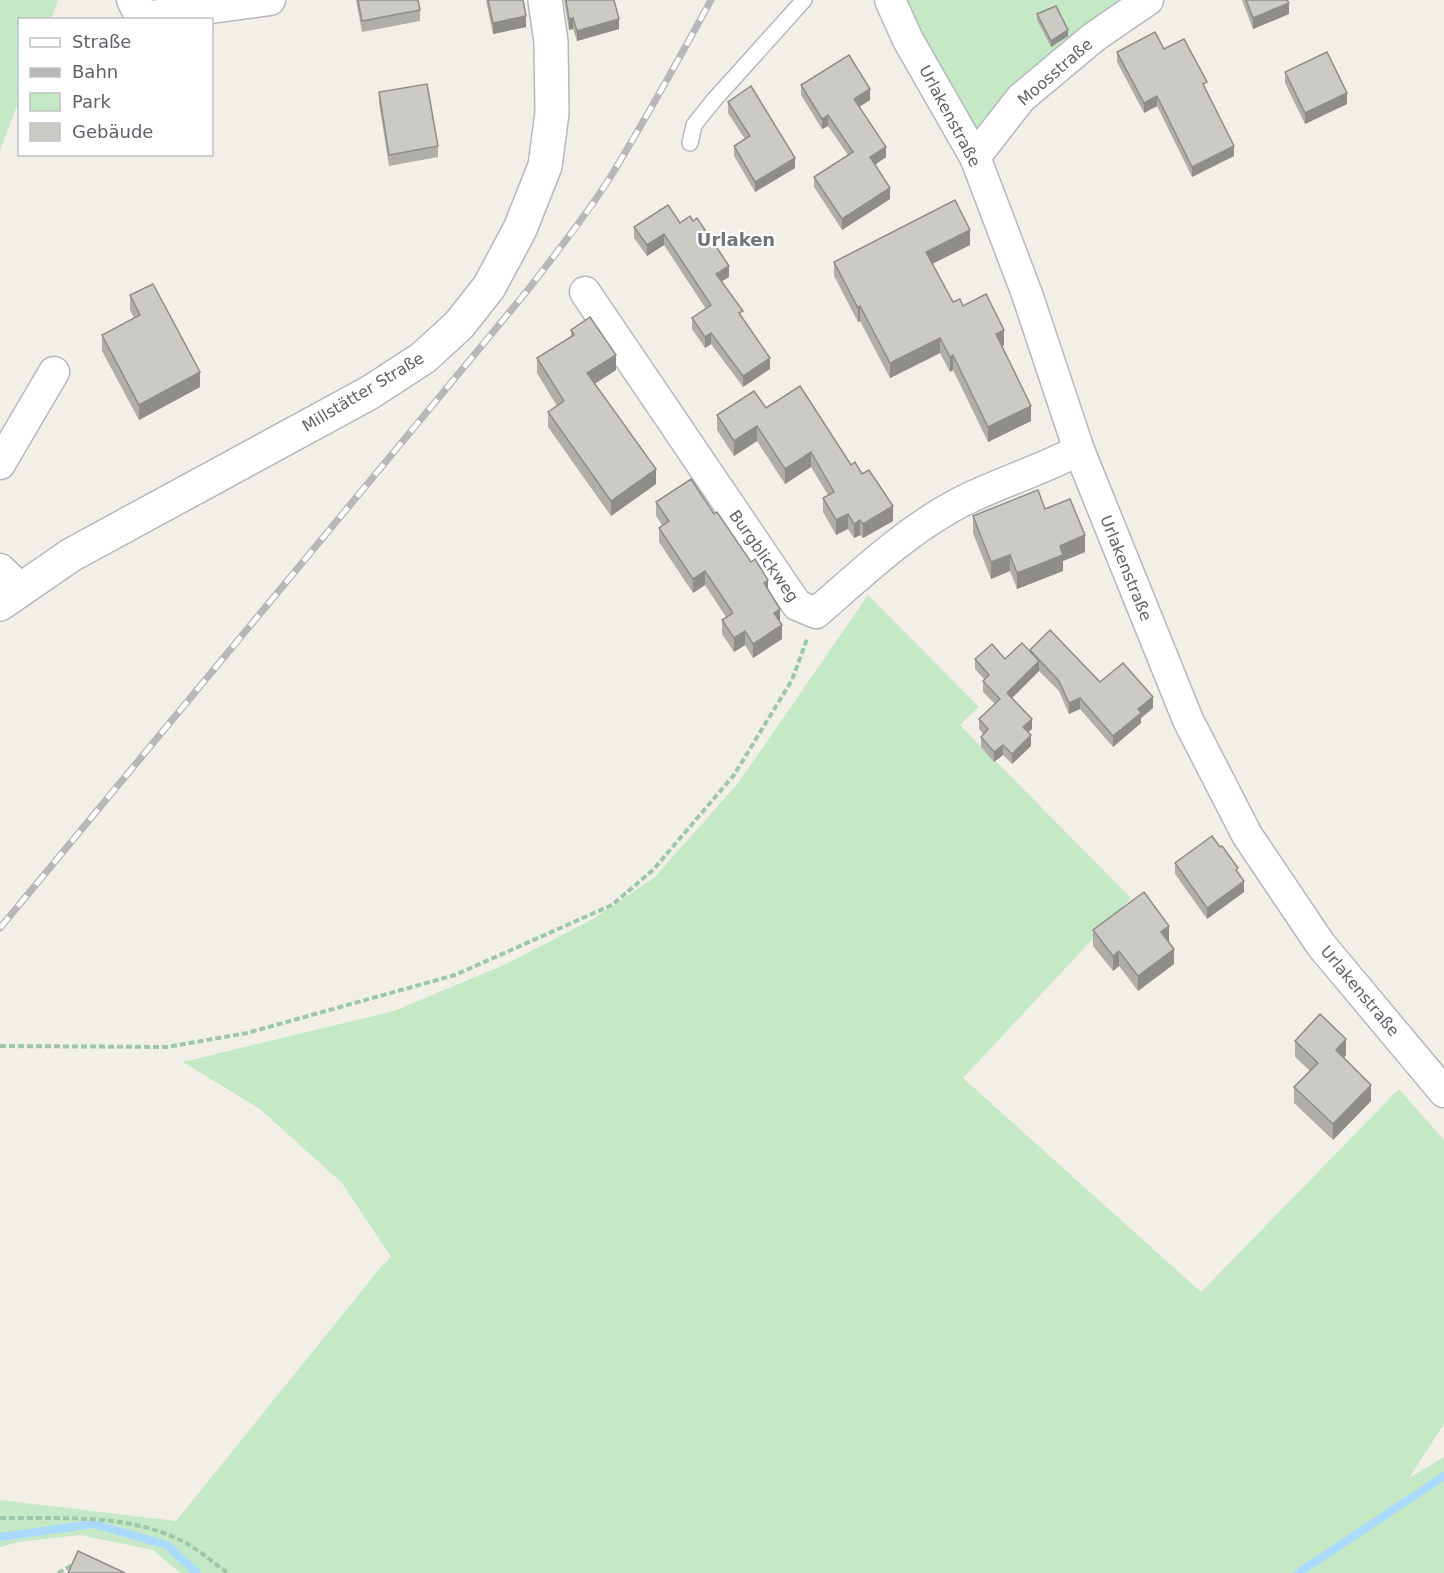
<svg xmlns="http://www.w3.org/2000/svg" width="1444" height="1573" viewBox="0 0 1444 1573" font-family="'DejaVu Sans',sans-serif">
<rect width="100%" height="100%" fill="#f1efe8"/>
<g fill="#c5e8c5">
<polygon points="0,0 58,0 51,19 20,20 19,100 0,150"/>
<polygon points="905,0 1134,0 970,149 922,34"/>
<polygon points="868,595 979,707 960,725 1131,898 963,1078 1201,1292 1399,1089 1444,1140 1444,1424 1409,1478 1444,1457 1444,1573 180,1573 153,1550 80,1535 19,1542 0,1547 0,1500 176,1521 381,1267 391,1257 342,1183 260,1109 183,1062 394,1011 504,965 593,919 654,878 739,782"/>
</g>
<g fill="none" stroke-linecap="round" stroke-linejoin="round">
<g stroke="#aadaff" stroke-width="8">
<polyline points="0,1537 93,1524 167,1545 197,1573"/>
<polyline points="1298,1573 1444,1476"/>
</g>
<g stroke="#b5b8bc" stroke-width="18">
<polyline id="service" points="690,143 694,125 714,100 804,0"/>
</g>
<g stroke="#b5b8bc" stroke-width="33">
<g id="minor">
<polyline points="132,0 138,12 152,16 270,0"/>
<polyline points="890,0 908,40 975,157 1027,294 1079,450 1188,720 1247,835 1321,945 1444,1092"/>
<polyline points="975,157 1021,98 1094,37 1148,0"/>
<path d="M585 292 797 605 816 613C861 574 905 532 957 504 997 483 1040 471 1079 450"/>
<polyline points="0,464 54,372"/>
<polyline points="0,569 21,589"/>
</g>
</g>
<g stroke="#b5b8bc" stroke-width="36">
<polyline id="tertiary" points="0,604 71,555 369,393 423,358 459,325 489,287 520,229 545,166 552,113 551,42 545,0"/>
</g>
<g stroke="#9cc7a9" stroke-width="4" stroke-dasharray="6 3" stroke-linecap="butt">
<polyline points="0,1046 167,1047 247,1033 455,975 612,905 653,870 734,775 792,680 807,639"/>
<path d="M0 1518C59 1519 123 1513 178 1539 196 1547 212 1562 228 1573"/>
<polyline points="58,1573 76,1563"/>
</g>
<use href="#service" stroke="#fff" stroke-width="15"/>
<use href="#minor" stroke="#fff" stroke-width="30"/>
<use href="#tertiary" stroke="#fff" stroke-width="33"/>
<g stroke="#b6b7b8" stroke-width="7">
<path id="rail" d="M0 928 527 291C556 253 586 216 611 176 646 118 679 59 711 0"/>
</g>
<use href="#rail" stroke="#fff" stroke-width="4.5" stroke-dasharray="14" stroke-linecap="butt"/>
</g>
<g fill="#afaea9">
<polygon points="356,0 418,0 420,10 420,21 362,32"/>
<polygon points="486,0 523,0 526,27 493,34"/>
<polygon points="564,0 614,0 619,29 577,41 573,29 569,30"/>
<polygon points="1242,0 1287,0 1289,14 1253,29"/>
<polygon points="1037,14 1068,36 1051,47 1037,20"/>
<polygon points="1164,49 1207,91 1234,156 1192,177 1157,106 1144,113 1117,62 1117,52"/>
<polygon points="1285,72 1347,104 1305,124 1285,83"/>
<polygon points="801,85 870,100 859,107 886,157 875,165 890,199 842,230 814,187 814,177 848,155 828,126 822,129 801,95"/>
<polygon points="379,92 438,146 438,157 389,166 379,103"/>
<polygon points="728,102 795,168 755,192 734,156 734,146 745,139 728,113"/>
<polygon points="680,223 729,277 722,281 770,369 743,387 711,344 705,348 692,329 692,318 706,309 664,245 647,256 634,238 634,227"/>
<polygon points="970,245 932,264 953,302 963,306 1004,345 1002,346 1031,421 988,442 953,370 950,372 940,353 890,378 860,321 858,322 834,276 834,262"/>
<polygon points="130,295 200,387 139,420 102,351 102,335 134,318 130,310"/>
<polygon points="571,330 616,370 595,384 656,484 611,516 548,427 548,412 557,406 537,373 537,358 571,337"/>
<polygon points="766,408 851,465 862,474 893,521 863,538 860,535 854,538 848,529 836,535 823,512 823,498 828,495 811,467 785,484 757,441 734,456 717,430 717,415"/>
<polygon points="656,502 714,514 768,590 780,622 782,639 753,658 745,645 734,652 722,634 722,620 726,617 705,585 693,593 659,542 659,528 662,525 656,516"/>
<polygon points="1045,509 1085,552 1063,561 1063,571 1017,589 1010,571 991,579 973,533 973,516"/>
<polygon points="1030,650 1100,682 1153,708 1141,718 1141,723 1113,747 1080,709 1069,714 1059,691 1039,671 1012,698 1032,729 1028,732 1031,746 1012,764 1003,755 994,762 981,747 981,737 983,734 979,729 979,719 995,704 983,692 983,681 985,680 975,669 975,659 1005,659 1030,651"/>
<polygon points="1220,847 1238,873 1244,892 1207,919 1175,874 1175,863"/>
<polygon points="1093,930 1169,941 1168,942 1174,964 1138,991 1119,966 1113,971 1093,946"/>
<polygon points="1295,1041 1346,1055 1344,1058 1371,1101 1333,1140 1294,1103 1294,1087 1310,1071 1295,1057"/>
</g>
<g fill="#8f8d8a">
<polygon points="1289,3 1289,14 1253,29 1253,18"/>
<polygon points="526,16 526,27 493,34 493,23"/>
<polygon points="573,18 573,29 569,30 569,19"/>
<polygon points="619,19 619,29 577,41 577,31"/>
<polygon points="1068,30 1068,36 1051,47 1051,41"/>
<polygon points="870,89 870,100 854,110 854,99"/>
<polygon points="1347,93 1347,104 1305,124 1305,113"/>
<polygon points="1157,96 1157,106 1144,113 1144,103"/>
<polygon points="828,115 828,126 822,129 822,119"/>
<polygon points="1234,146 1234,156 1192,177 1192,167"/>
<polygon points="886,147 886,157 870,168 870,157"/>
<polygon points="795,158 795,168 755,192 755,182"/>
<polygon points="890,188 890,199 842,230 842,219"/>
<polygon points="970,230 970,245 926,267 926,252"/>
<polygon points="664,234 664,245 647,256 647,245"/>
<polygon points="729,266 729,277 716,285 716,274"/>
<polygon points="860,306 860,321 858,322 858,308"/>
<polygon points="1004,330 1004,345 996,349 996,334"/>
<polygon points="711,333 711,344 705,348 705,337"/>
<polygon points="940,338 940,353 890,378 890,363"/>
<polygon points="616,355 616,370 587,388 587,373"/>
<polygon points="953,355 953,370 950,372 950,357"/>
<polygon points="770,358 770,369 743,387 743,376"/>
<polygon points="200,372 200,387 139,420 139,405"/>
<polygon points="1031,406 1031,421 988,442 988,427"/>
<polygon points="757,426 757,441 734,456 734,441"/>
<polygon points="811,452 811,467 785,484 785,469"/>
<polygon points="656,469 656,484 611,516 611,501"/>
<polygon points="893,506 893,521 863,538 863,524"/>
<polygon points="848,514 848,529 836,535 836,520"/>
<polygon points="860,520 860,535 854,538 854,524"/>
<polygon points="1085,535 1085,552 1063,561 1063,571 1017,589 1017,573 1060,546"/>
<polygon points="1010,555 1010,571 991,579 991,562"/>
<polygon points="705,571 705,585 693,593 693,579"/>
<polygon points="768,580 768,594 764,583"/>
<polygon points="780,609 780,623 774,613"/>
<polygon points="782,625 782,639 753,658 753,644"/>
<polygon points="745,631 745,645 734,652 734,638"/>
<polygon points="1039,661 1039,671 1007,703 1007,693"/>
<polygon points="1153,697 1153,708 1141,718 1141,723 1113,747 1113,736 1138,709"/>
<polygon points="1080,698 1080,709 1069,714 1069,703"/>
<polygon points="1032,719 1032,729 1023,737 1023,727"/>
<polygon points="1031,735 1031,746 1012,764 1012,754"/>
<polygon points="1003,745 1003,755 994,762 994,752"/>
<polygon points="1244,881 1244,892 1207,919 1207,908"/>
<polygon points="1169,926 1169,941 1161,947 1161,932"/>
<polygon points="1174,949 1174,964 1138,991 1138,976"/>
<polygon points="1119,951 1119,966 1113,971 1113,956"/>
<polygon points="1346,1039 1346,1055 1336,1066 1336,1050"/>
<polygon points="1371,1085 1371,1101 1333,1140 1333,1124"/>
</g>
<g fill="#cccac5" stroke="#8f8d8a" stroke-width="1.5">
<polygon points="358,0 418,0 420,10 362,21"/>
<polygon points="488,0 523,0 526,16 493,23"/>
<polygon points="566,0 614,0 619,19 577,31 573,18 569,19"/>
<polygon points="1246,0 1287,0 1289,3 1253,18"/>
<polygon points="1056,6 1068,30 1051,41 1037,14"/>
<polygon points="1155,32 1164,49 1184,39 1207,82 1203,84 1234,146 1192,167 1157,96 1144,103 1117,52"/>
<polygon points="1327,52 1347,93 1305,113 1285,72"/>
<polygon points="849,55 870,89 854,99 886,147 870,157 890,188 842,219 814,177 853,152 828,115 822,119 801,85"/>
<polygon points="427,84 438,146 389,155 379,92"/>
<polygon points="751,86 795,158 755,182 734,146 750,136 728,102"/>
<polygon points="955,200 970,230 926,252 953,302 960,299 963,306 986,294 1004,330 996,334 1031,406 988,427 953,355 950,357 940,338 890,363 860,306 858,308 834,262"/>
<polygon points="668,205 680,223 690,216 693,221 697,218 729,266 716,274 743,311 739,313 770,358 743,376 711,333 705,337 692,318 711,305 664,234 647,245 634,227"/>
<polygon points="153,284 200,372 139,405 102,335 140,315 130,295"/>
<polygon points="590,317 616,355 587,373 656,469 611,501 548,412 564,401 537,358 574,335 571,330"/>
<polygon points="800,386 851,465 855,462 862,474 869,470 893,506 863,524 860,520 854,524 848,514 836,520 823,498 834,492 811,452 785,469 757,426 734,441 717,415 754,391 766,408"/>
<polygon points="691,479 714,514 717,512 751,562 755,559 768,580 764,583 780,609 774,613 782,625 753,644 745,631 734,638 722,620 733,613 705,571 693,579 659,528 669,521 656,502"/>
<polygon points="1038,490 1045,509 1070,499 1085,535 1060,546 1063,555 1017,573 1010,555 991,562 973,516"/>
<polygon points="1050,630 1100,682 1123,663 1153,697 1138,709 1141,713 1113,736 1080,698 1069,703 1059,681 1030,650"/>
<polygon points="1022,643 1039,661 1007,693 1032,719 1023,727 1031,735 1012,754 1003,745 994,752 981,737 988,729 979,719 1000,699 983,681 989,675 975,659 992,644 1005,659"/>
<polygon points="1212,836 1220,847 1222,846 1238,868 1236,870 1244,881 1207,908 1175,863"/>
<polygon points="1144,892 1169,926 1161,932 1174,949 1138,976 1119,951 1113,956 1093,930"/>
<polygon points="1320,1014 1346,1039 1336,1050 1371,1085 1333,1124 1294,1087 1318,1063 1295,1041"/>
<polygon points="78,1551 125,1573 68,1573"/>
</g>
<g text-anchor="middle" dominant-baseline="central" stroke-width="4.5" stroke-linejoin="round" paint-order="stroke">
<g font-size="16" fill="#5f6368" stroke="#fff">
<text transform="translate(1055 72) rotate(-41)">Moosstraße</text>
<text transform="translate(950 116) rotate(62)">Urlakenstraße</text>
<text transform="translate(363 392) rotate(-31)">Millstätter Straße</text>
<text transform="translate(764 556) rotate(55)">Burgblickweg</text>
<text transform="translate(1126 568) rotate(68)">Urlakenstraße</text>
<text transform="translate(1360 991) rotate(50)">Urlakenstraße</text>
</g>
<g font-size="18" font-weight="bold" fill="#70757a" stroke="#fff">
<text x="736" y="239">Urlaken</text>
</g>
</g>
<rect x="18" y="18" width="195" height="138" fill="#ffffff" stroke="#bfc1c3" stroke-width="1.5"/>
<rect x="30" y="38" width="30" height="9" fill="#ffffff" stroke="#bfc1c3" stroke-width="1.5"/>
<text x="72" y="48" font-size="18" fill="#5f6368">Straße</text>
<rect x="30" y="68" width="30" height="9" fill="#b6b7b8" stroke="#bfc1c3" stroke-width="1.5"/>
<text x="72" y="78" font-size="18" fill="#5f6368">Bahn</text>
<rect x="30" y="93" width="30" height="18" fill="#c5e8c5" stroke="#bfc1c3" stroke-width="1.5"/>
<text x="72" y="108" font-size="18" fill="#5f6368">Park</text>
<rect x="30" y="123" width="30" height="18" fill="#cccac5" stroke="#bfc1c3" stroke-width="1.5"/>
<text x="72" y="138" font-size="18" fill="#5f6368">Gebäude</text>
</svg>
